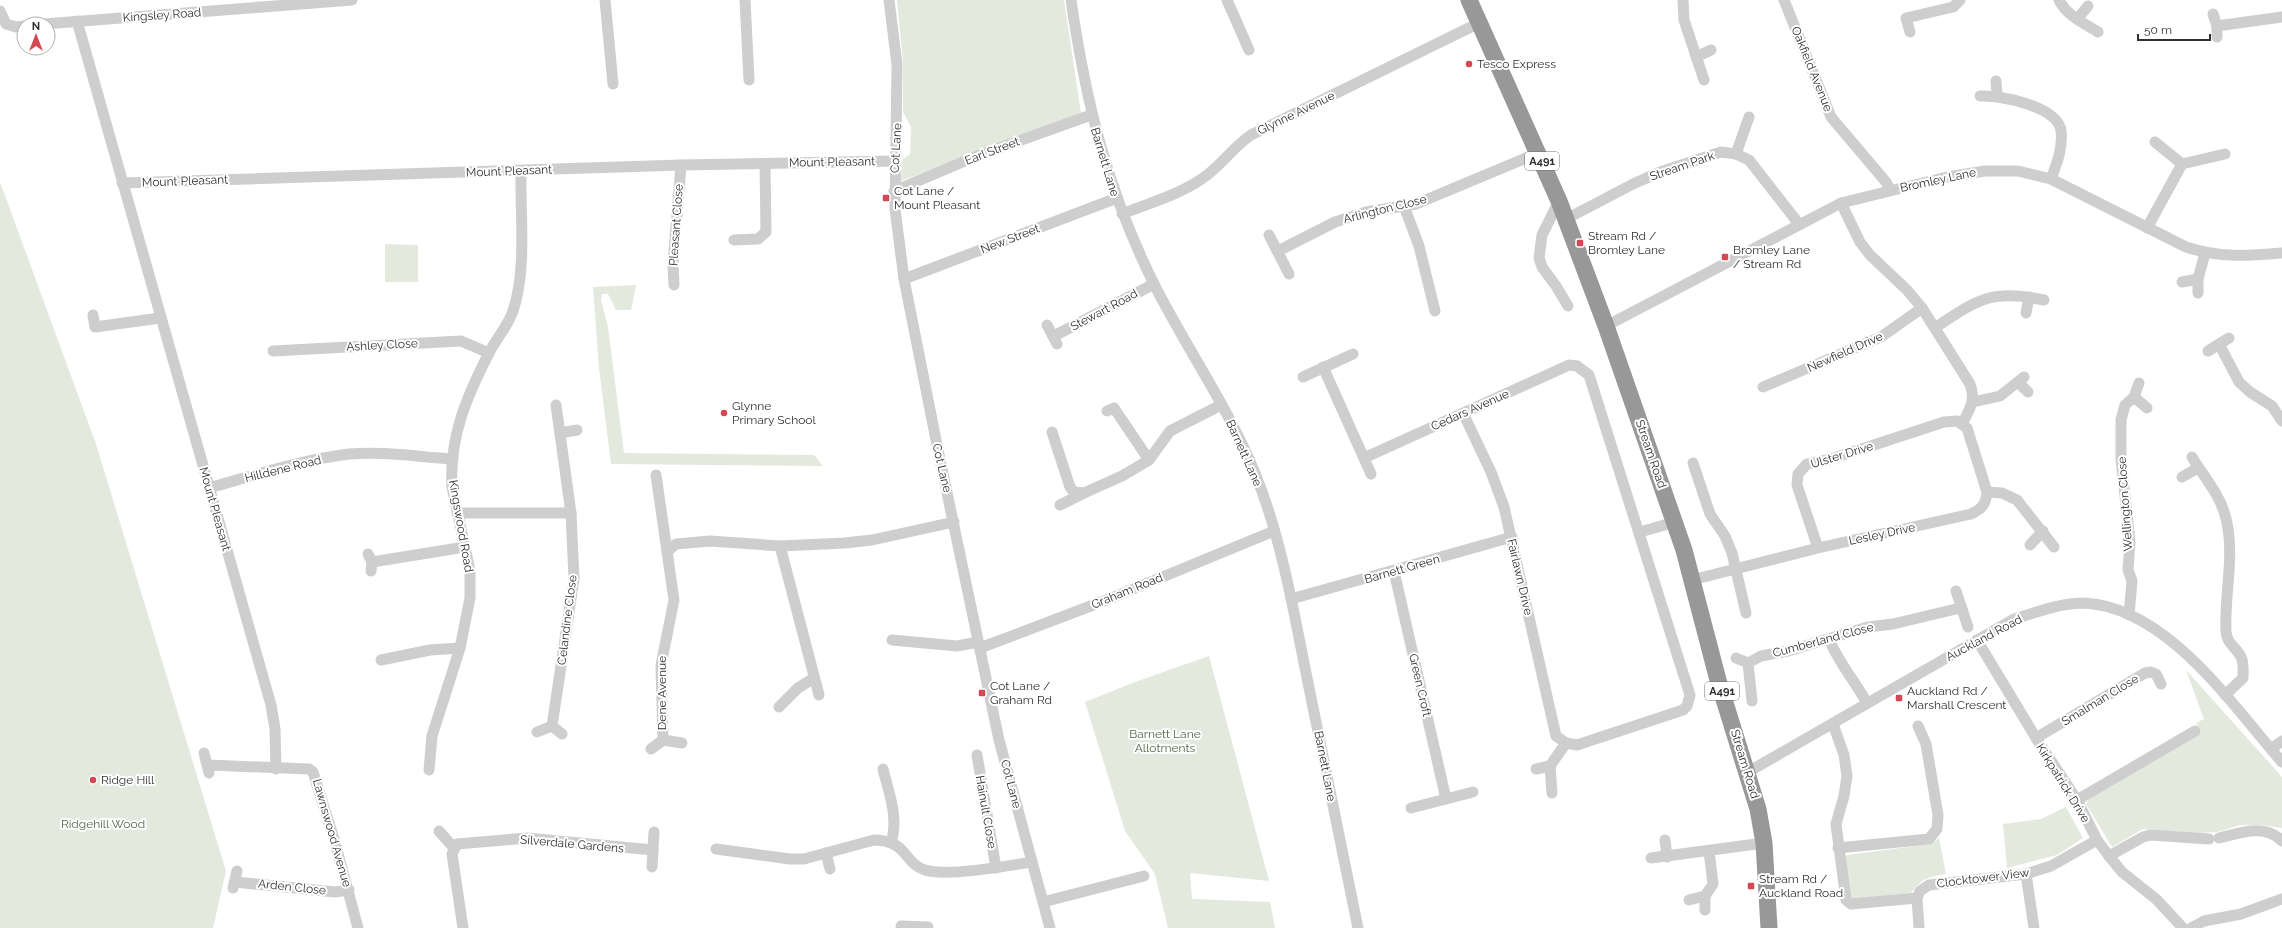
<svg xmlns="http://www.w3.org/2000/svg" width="2282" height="928" viewBox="0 0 2282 928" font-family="Raleway,sans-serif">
<rect width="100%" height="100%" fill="#fff"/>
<g fill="#e4e9de">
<polygon points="897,0 1064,0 1081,113 901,181 902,160 910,154 911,127 903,112 903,63"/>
<polygon points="0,182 96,444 226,871 213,928 0,928"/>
<polygon points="385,244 418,245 418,282 385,282"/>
<polygon points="636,285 631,310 616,310 608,294 602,294 601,300 608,327 624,453 814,455 823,466 611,464 599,368 593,287"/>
<polygon points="1209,656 1269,881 1190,873 1192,899 1270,902 1275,928 1168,928 1155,874 1125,831 1085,702 1135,682"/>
<polygon points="2186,670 2282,777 2282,828 2262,825 2241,825 2217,832 2196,833 2143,829 2112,847 2086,804 2089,799 2201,733 2196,723 2204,719"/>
<polygon points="2066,807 2083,838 2057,855 2007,868 2003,824 2041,819"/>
<path d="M1939 838 1946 874C1928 877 1922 878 1911 893L1851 899 1844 860 1847 855 1931 844Z"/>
</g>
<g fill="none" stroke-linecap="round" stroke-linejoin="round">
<g stroke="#cecece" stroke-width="11">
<polyline points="605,0 613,84"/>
<polyline points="745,0 749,80"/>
<polyline points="889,0 897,65 895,209 904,279 938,450 999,740 1050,928"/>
<path d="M1071 0C1086 104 1108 192 1155 286 1187 349 1228 407 1255 473 1280 535 1292 602 1305 668 1323 754 1340 841 1358 928"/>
<polyline points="1227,0 1249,50"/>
<polyline points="1683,0 1684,20 1704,80"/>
<polyline points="1784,0 1831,117 1886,182 1890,190"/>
<path d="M2059 0C2067 16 2084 23 2098 32"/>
<polyline points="0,11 6,24 16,27 24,26"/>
<polyline points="2213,14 2217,26 2217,37"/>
<polyline points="2077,19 2088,6"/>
<polyline points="77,21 271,705 275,729 276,769"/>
<polyline points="44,24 352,0"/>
<polyline points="2217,26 2282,17"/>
<polyline points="1910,32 1906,18 1953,7 1960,0"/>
<polyline points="1696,57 1711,50"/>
<polyline points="1996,81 1997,95"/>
<path d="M1980 96C1999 95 2058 106 2061 131 2063 148 2057 163 2051 179"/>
<polyline points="1736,154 1749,117"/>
<polyline points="2182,164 2225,154"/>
<polyline points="122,183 681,165 895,161"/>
<polyline points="894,191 977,156 1091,115"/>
<polyline points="1559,201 1542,235 1539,258 1542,267 1556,286 1568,306"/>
<path d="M1841 203 1860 242 1870 255 1907 290 1922 308 1970 384C1976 400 1970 409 1962 424"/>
<polyline points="1404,206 1419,246 1435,311"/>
<path d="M1122 214C1149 203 1179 195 1203 178 1221 166 1233 147 1251 135L1479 23"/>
<polyline points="1566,219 1633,184 1660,172 1721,152 1736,154 1749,160 1799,224"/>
<polyline points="2147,228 2182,164 2155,142"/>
<polyline points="1269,235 1289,274"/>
<polyline points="734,240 758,239 766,232 765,164"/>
<polyline points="1278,251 1335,222 1366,212 1416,204 1538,153"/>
<polyline points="904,279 1117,198"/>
<polyline points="2182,282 2198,279"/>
<polyline points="674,285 673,264 681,165"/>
<polyline points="2198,293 2198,279 2205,253"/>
<polyline points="2026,313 2029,297"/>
<polyline points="93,315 95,327 160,318"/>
<polyline points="1047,325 1057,344"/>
<path d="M1606 326 1841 203 1947 177 1985 171H2018L2051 179 2186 247C2219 258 2247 256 2282 253"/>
<path d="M1936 327C1979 299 1991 289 2044 300"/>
<polyline points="1054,336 1154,284"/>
<polyline points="2219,344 2239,382 2250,392 2272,406 2282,421"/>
<polyline points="273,351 461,341 489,353"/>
<polyline points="2208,351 2229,338"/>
<polyline points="1323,367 1371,474"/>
<polyline points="1303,377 1353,354"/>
<polyline points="2018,382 2028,392"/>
<polyline points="2139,383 2134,397 2147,408"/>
<polyline points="1763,387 1881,337 1922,308"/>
<polyline points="1973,402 2000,396 2024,377"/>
<polyline points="1107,411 1114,408 1149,460"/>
<polyline points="1052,432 1070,487 1074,492 1084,493 1122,476 1149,460 1170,431 1221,405"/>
<polyline points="560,433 577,430"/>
<path d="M2192 457C2203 476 2219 493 2225 515 2236 553 2224 593 2226 631 2226 643 2236 647 2241 657 2244 663 2243 671 2243 678L2225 695"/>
<polyline points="1364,458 1569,365 1577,366 1589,375 1690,695 1687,706 1683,710 1577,745 1566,743 1556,736 1504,507 1491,472 1463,413"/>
<polyline points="1693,463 1710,514 1725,536 1732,553 1746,613"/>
<polyline points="2182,477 2198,468"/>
<path d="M209 488C255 475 301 460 349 454 383 451 419 457 453 459"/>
<polyline points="1987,492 2002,493 2017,500 2054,547"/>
<polyline points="1060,505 1084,493"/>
<polyline points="457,513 571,513"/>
<polyline points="1640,532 1675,522"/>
<polyline points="2030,545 2043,531"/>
<polyline points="780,546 819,695"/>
<polyline points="667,552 676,544 710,541 780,546 845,543 872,540 954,522"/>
<polyline points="368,554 372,562 371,571"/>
<polyline points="372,562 465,547"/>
<polyline points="1394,571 1446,799"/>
<path d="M1692 580 1818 548 1971 514C1982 509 1986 504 1987 492L1967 428 1957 421 1944 422 1834 458 1807 464 1798 474 1797 485 1818 548"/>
<polyline points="1956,591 1968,627"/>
<polyline points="1291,599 1512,537"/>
<polyline points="2129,615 2132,581 2128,570 2130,542 2121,459 2121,420 2125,405 2134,397"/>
<path d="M1829 639C1838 662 1855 681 1867 703"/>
<polyline points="892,640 957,646 978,642"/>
<polyline points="1977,640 2036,738 2077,800 2097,840 2109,856 2122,872 2156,899 2183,928"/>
<polyline points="980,648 1109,599 1274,531"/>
<polyline points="1736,658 1748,663"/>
<polyline points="381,660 430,650 460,648"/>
<polyline points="1752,701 1748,663 1761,656 1788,651 1868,627 1893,624 1960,608"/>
<polyline points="779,707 798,688 814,678"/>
<polyline points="1833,724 1844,755 1847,776 1844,796 1836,824 1846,900 1851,904 1917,898 1920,891 1929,885 2026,874 2051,866 2097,840"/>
<polyline points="552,726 562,734"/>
<polyline points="537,732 552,726 574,579 571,513 556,405"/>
<polyline points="2036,738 2145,673 2151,672 2156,674 2161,684"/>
<polyline points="663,740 682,743"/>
<polyline points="651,749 663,740 661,665 674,600 656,475"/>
<polyline points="2271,749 2282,741"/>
<polyline points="204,753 209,773"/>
<polyline points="977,755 996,868"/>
<polyline points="208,765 309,769 313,772 334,839 358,928"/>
<path d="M883 769C889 794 899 817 891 843"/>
<polyline points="1536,769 1550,766"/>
<path d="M429 770 432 736 460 648 470 598V571L452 487C449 437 467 396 489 353 496 339 508 326 513 311 527 269 520 215 521 171"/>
<path d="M1748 772 2014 619C2037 612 2060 603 2084 603 2167 607 2232 705 2282 762"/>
<polyline points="1552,793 1550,766 1566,743"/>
<polyline points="2077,800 2195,731"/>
<polyline points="1411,808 1473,792"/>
<polyline points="439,831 454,848"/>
<path d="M2219 838C2240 833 2265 823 2282 841"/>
<polyline points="1665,840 1667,857"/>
<polyline points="1838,848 1929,839 1937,829 1938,815 1926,744 1918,726"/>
<path d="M716 849 790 859H804L874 840C909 841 903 863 925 870 945 877 1008 866 1031 862"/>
<polyline points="826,853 830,869"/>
<polyline points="2109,856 2143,837 2150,835 2209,839"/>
<polyline points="1651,858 1764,843"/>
<polyline points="652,867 654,832"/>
<polyline points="2026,874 2034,928"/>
<polyline points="235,882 335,892 349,890"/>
<polyline points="233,888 237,871"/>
<polyline points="1917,898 1919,928"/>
<polyline points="1689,900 1705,896"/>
<polyline points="1043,902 1144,876"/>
<polyline points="1705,910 1705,896 1713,884 1709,851"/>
<polyline points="901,926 928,927"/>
<polyline points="463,928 452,854 457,844 527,838 653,850"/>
<polyline points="2191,928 2204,921 2241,914 2282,899"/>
</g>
<polyline stroke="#989898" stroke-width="17" points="1469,0 1559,201 1606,326 1684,550 1718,680 1758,809 1764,843 1769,928"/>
</g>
<g fill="#d34853" stroke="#fff" stroke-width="1.5">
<circle cx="1469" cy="64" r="4"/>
<rect x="882" y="194" width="8" height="8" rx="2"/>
<rect x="1576" y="239" width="8" height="8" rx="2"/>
<rect x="1721" y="253" width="8" height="8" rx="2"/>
<circle cx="724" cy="413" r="4"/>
<rect x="978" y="689" width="8" height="8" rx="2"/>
<rect x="1895" y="694" width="8" height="8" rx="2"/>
<circle cx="93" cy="780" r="4"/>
<rect x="1747" y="882" width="8" height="8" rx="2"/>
</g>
<g text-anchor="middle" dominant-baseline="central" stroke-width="4" stroke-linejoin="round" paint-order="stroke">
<g fill="#fff" stroke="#6f6f6f" stroke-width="1">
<rect x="1525" y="152" width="34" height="18" rx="3"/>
<rect x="1705" y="682" width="34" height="18" rx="3"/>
</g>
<g font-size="11" font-weight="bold" fill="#313131">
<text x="1542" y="161">A491</text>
<text x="1722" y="691">A491</text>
</g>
<g font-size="12" fill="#313131" stroke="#fff">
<text transform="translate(162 15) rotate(-4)">Kingsley Road</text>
<text transform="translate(1812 69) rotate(68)">Oakfield Avenue</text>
<text transform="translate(1296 113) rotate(-26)">Glynne Avenue</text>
<text transform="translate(896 148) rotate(-87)">Cot Lane</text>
<text transform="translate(992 151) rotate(-21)">Earl Street</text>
<text transform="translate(832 162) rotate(-1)">Mount Pleasant</text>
<text transform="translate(1105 162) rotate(73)">Barnett Lane</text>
<text transform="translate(1682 166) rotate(-19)">Stream Park</text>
<text transform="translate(509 171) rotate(-2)">Mount Pleasant</text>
<text transform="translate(1938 180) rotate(-12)">Bromley Lane</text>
<text transform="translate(185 181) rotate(-2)">Mount Pleasant</text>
<text transform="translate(1385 209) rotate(-14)">Arlington Close</text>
<text transform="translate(676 225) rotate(-86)">Pleasant Close</text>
<text transform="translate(1010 239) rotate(-21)">New Street</text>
<text transform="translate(1104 310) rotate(-28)">Stewart Road</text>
<text transform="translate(382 345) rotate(-3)">Ashley Close</text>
<text transform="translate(1845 352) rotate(-24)">Newfield Drive</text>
<text transform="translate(1470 410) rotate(-24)">Cedars Avenue</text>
<text transform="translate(1244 453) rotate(66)">Barnett Lane</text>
<text transform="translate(1651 454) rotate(71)">Stream Road</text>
<text transform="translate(1842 455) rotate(-17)">Ulster Drive</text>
<text transform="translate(942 468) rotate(77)">Cot Lane</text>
<text transform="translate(283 469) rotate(-14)">Hilldene Road</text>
<text transform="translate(2125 504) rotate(-94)">Wellington Close</text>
<text transform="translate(215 509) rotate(74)">Mount Pleasant</text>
<text transform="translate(461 526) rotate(80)">Kingswood Road</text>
<text transform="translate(1882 534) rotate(-12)">Lesley Drive</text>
<text transform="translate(1402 569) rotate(-16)">Barnett Green</text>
<text transform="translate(1520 577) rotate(77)">Fairlawn Drive</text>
<text transform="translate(1127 591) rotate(-22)">Graham Road</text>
<text transform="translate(567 620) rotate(-83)">Celandine Close</text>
<text transform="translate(1984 638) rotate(-28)">Auckland Road</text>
<text transform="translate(1823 640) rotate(-15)">Cumberland Close</text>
<text transform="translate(1420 685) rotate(77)">Green Croft</text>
<text transform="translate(662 693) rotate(-90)">Dene Avenue</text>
<text transform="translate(2100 700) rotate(-31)">Smalman Close</text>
<text transform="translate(1745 764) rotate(73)">Stream Road</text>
<text transform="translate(1325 766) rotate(79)">Barnett Lane</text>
<text transform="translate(2063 783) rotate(58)">Kirkpatrick Drive</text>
<text transform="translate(1011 784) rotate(75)">Cot Lane</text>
<text transform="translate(986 812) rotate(80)">Hainult Close</text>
<text transform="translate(332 833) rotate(74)">Lawnswood Avenue</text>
<text transform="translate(572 844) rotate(5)">Silverdale Gardens</text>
<text transform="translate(1983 878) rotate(-7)">Clocktower View</text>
<text transform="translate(292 887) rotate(6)">Arden Close</text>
</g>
<g font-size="12" fill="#313131" stroke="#fff" text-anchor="start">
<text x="1477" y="64">Tesco Express</text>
<text x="894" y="191">Cot Lane /<tspan x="894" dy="14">Mount Pleasant</tspan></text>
<text x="1588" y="236">Stream Rd /<tspan x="1588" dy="14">Bromley Lane</tspan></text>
<text x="1733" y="250">Bromley Lane<tspan x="1733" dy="14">/ Stream Rd</tspan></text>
<text x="732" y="406">Glynne<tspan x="732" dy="14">Primary School</tspan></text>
<text x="990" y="686">Cot Lane /<tspan x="990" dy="14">Graham Rd</tspan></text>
<text x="1907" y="691">Auckland Rd /<tspan x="1907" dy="14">Marshall Crescent</tspan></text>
<text x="101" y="780">Ridge Hill</text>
<text x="1759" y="879">Stream Rd /<tspan x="1759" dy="14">Auckland Road</tspan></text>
</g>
<g font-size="12" fill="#556843" stroke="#fff">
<text x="1165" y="734">Barnett Lane<tspan x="1165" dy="14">Allotments</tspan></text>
<text x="103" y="824">Ridgehill Wood</text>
</g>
</g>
<g transform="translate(36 36)"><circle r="19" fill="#ffffff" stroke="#adadad"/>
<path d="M0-3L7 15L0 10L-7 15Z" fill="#d34853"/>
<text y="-6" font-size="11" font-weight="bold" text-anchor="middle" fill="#313131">N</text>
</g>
<path d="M2138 34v6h72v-6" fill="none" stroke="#313131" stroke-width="2"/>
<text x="2144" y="34" font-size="12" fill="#313131" stroke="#ffffff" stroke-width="3" paint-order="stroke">50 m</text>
</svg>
